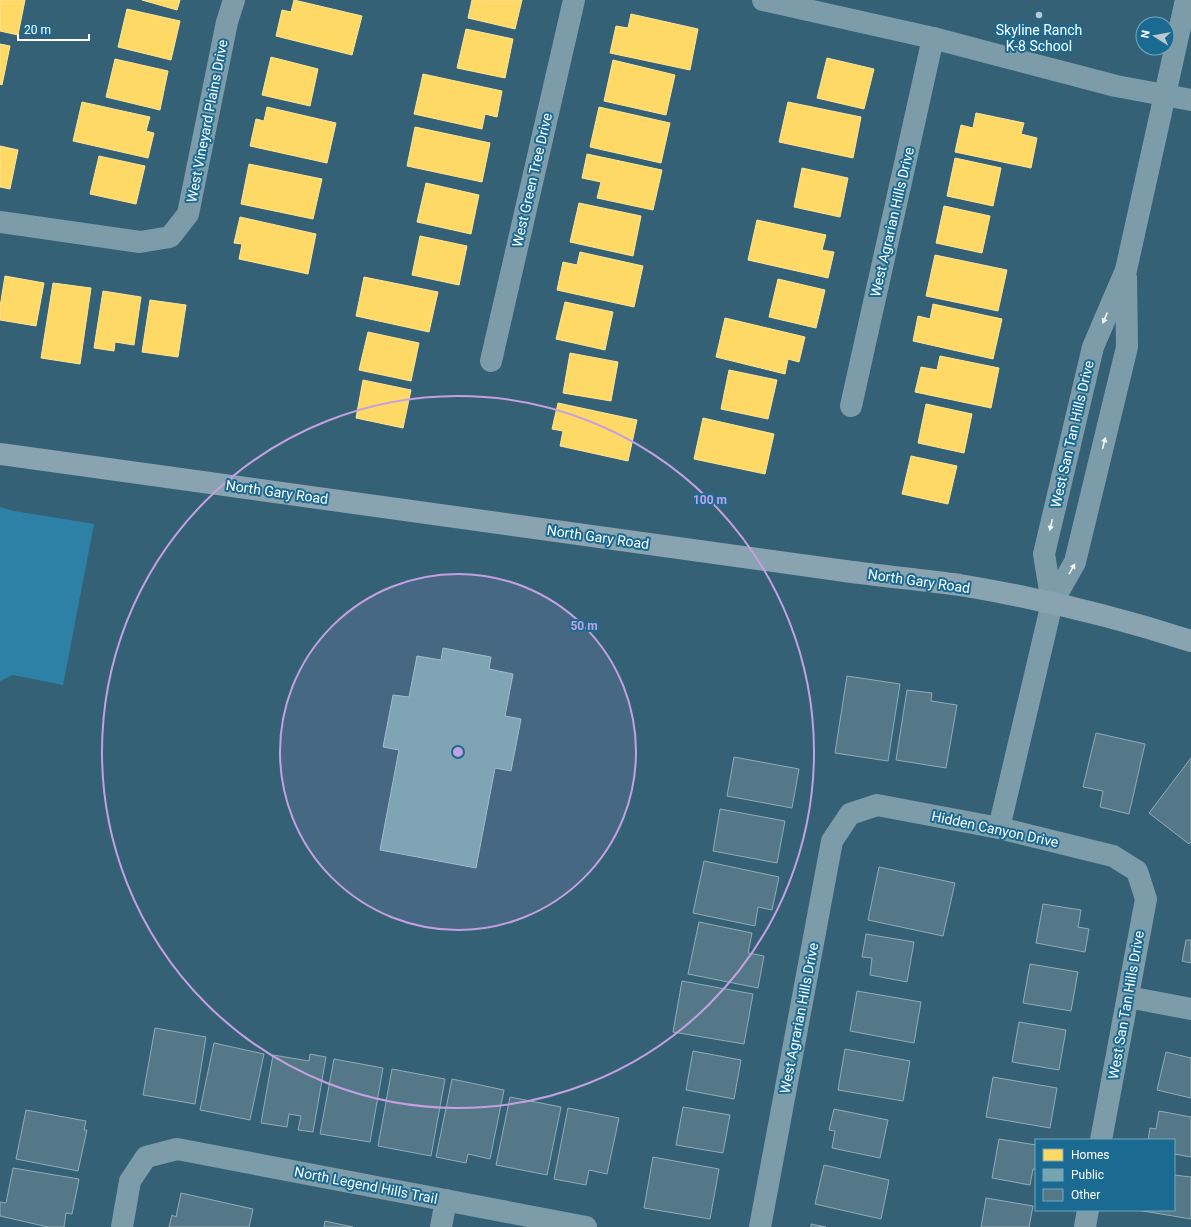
<svg xmlns="http://www.w3.org/2000/svg" width="1191" height="1227" viewBox="0 0 1191 1227" font-family="Roboto,sans-serif">
<rect width="100%" height="100%" fill="#356176"/>
<polygon fill="#2d81a7" points="0,507 14,511 94,524 63,685 13,675 0,681"/>
<g fill="#ffd966" stroke="#ffe494">
<polygon points="0,0 25,0 18,35 0,31"/>
<polygon points="142,0 180,0 177,10"/>
<polygon points="294,0 362,16 352,55 276,36 282,10 291,12"/>
<polygon points="472,0 522,0 515,29 468,18"/>
<polygon points="127,9 180,21 171,60 118,47"/>
<polygon points="631,14 698,29 690,70 610,53 616,26 628,28"/>
<polygon points="466,29 513,39 505,78 457,68"/>
<polygon points="0,44 10,46 2,85 0,84"/>
<polygon points="271,57 318,69 310,106 262,95"/>
<polygon points="827,58 874,69 864,109 817,98"/>
<polygon points="115,59 168,71 160,110 106,97"/>
<polygon points="613,60 675,75 666,115 604,101"/>
<polygon points="423,74 502,91 497,117 485,114 482,129 414,114"/>
<polygon points="82,102 150,117 146,131 154,133 148,158 73,141"/>
<polygon points="788,102 861,117 853,158 779,142"/>
<polygon points="267,107 336,123 327,163 250,146 256,119 264,121"/>
<polygon points="599,107 670,123 661,163 590,147"/>
<polygon points="976,113 1024,123 1021,134 1037,138 1031,168 955,152 961,125 973,128"/>
<polygon points="415,127 490,143 482,182 407,166"/>
<polygon points="0,146 18,150 10,189 0,187"/>
<polygon points="587,154 662,170 653,210 597,198 601,182 582,178"/>
<polygon points="99,156 145,166 136,204 90,194"/>
<polygon points="955,158 1001,168 993,206 947,196"/>
<polygon points="249,164 322,179 313,219 241,204"/>
<polygon points="802,168 848,178 840,217 794,207"/>
<polygon points="426,183 479,195 471,234 417,222"/>
<polygon points="579,203 641,216 633,256 570,242"/>
<polygon points="944,206 990,216 982,253 936,243"/>
<polygon points="240,217 316,234 308,274 239,259 242,244 234,243"/>
<polygon points="757,220 826,235 822,250 834,252 828,278 748,260"/>
<polygon points="420,236 467,246 459,285 412,275"/>
<polygon points="580,252 643,266 634,307 557,290 563,262 577,265"/>
<polygon points="935,255 1007,270 998,311 926,296"/>
<polygon points="5,276 44,283 36,326 0,320 0,307"/>
<polygon points="364,277 438,292 429,332 356,316"/>
<polygon points="778,279 825,290 816,328 769,317"/>
<polygon points="53,283 91,288 80,364 41,358"/>
<polygon points="103,291 141,297 134,345 115,342 114,351 94,348"/>
<polygon points="150,300 186,305 178,357 142,352"/>
<polygon points="565,302 613,312 605,350 556,339"/>
<polygon points="933,304 1002,319 993,359 913,341 918,316 930,319"/>
<polygon points="725,318 805,337 799,362 788,359 785,374 716,357"/>
<polygon points="368,332 419,343 411,381 359,370"/>
<polygon points="570,353 618,362 611,401 563,393"/>
<polygon points="940,356 999,368 991,408 915,392 921,367 937,370"/>
<polygon points="729,370 777,380 768,419 721,409"/>
<polygon points="363,380 411,390 403,428 356,418"/>
<polygon points="558,403 637,420 628,461 560,446 563,431 552,429"/>
<polygon points="926,404 972,414 964,453 918,443"/>
<polygon points="703,418 774,434 765,474 694,459"/>
<polygon points="911,456 957,466 948,504 902,494"/>
</g>
<polygon fill="#76a5af" stroke="#9fc0c7" points="443,648 491,657 489,669 513,674 505,716 521,719 511,771 495,768 476,868 380,850 399,750 383,747 393,695 409,697 417,656 441,660"/>
<g fill="#557888" stroke="#91abb7">
<polygon points="847,676 900,684 888,761 835,753"/>
<polygon points="907,690 932,693 931,701 957,705 946,768 896,760"/>
<polygon points="1096,733 1145,744 1129,814 1100,807 1103,791 1083,787"/>
<polygon points="734,757 799,769 792,808 727,796"/>
<polygon points="1191,758 1191,842 1189,844 1149,813"/>
<polygon points="720,809 785,821 777,863 713,851"/>
<polygon points="704,861 779,877 772,910 758,907 755,926 693,913"/>
<polygon points="879,867 955,883 943,936 868,920"/>
<polygon points="1043,904 1081,910 1078,927 1089,929 1085,952 1036,943"/>
<polygon points="699,922 752,933 748,953 764,956 758,988 688,974"/>
<polygon points="866,934 914,942 907,982 870,975 872,958 862,957"/>
<polygon points="1186,940 1191,940 1191,963 1182,961"/>
<polygon points="1030,964 1078,972 1071,1011 1023,1003"/>
<polygon points="682,981 753,994 744,1044 673,1032"/>
<polygon points="857,991 921,1002 914,1043 850,1031"/>
<polygon points="1019,1022 1066,1030 1059,1070 1012,1062"/>
<polygon points="155,1028 206,1037 195,1104 143,1095"/>
<polygon points="214,1043 264,1054 250,1120 200,1110"/>
<polygon points="845,1049 910,1061 903,1101 838,1090"/>
<polygon points="693,1051 741,1060 734,1099 686,1090"/>
<polygon points="1166,1052 1191,1058 1191,1098 1157,1090"/>
<polygon points="310,1054 326,1057 313,1132 298,1130 301,1116 289,1114 287,1127 261,1123 273,1055 309,1061"/>
<polygon points="334,1059 383,1068 370,1142 320,1134"/>
<polygon points="392,1069 445,1079 431,1156 378,1146"/>
<polygon points="993,1077 1057,1088 1050,1128 986,1117"/>
<polygon points="452,1079 504,1090 490,1159 468,1154 466,1163 436,1157"/>
<polygon points="510,1097 561,1107 547,1175 496,1165"/>
<polygon points="683,1107 730,1115 723,1153 676,1145"/>
<polygon points="568,1108 619,1118 607,1174 589,1170 586,1185 554,1179"/>
<polygon points="834,1109 888,1120 880,1158 832,1148 835,1131 829,1130"/>
<polygon points="26,1110 86,1121 84,1130 87,1130 78,1171 16,1159"/>
<polygon points="1159,1111 1191,1117 1191,1157 1174,1154 1174,1140 1148,1140 1150,1128 1156,1129"/>
<polygon points="999,1139 1036,1145 1036,1169 1033,1169 1030,1185 992,1178"/>
<polygon points="653,1157 719,1169 710,1219 644,1208"/>
<polygon points="824,1165 889,1180 881,1219 815,1204"/>
<polygon points="13,1168 79,1179 72,1214 66,1213 64,1227 48,1227 0,1216 0,1202 6,1203"/>
<polygon points="1174,1175 1191,1177 1191,1219 1137,1210 1174,1210"/>
<polygon points="181,1193 253,1209 249,1227 169,1227 172,1215 176,1217"/>
<polygon points="986,1198 1033,1206 1029,1227 981,1227"/>
<polygon points="325,1221 353,1227 324,1227"/>
<polygon points="811,1224 826,1227 811,1227"/>
</g>
<g fill="none" stroke-linecap="round" stroke-linejoin="round">
<g stroke="#7d9ca9" stroke-width="22">
<polyline points="763,0 933,38 1116,86 1191,100"/>
<polyline points="0,222 140,242 170,237 188,214 227,22 234,0"/>
<polyline points="491,361 574,0"/>
<polyline points="851,406 933,38"/>
<polyline points="1052,603 1044,554 1093,347 1126,270 1186,0"/>
<polyline points="999,828 1052,603 1075,562 1127,347 1126,278"/>
<polyline points="1128,997 1191,1009"/>
<polyline points="122,1227 130,1181 146,1157 177,1149 586,1227"/>
<polyline points="441,1227 446,1200"/>
<polyline points="760,1227 832,841 850,814 877,805 999,828 1113,856 1137,871 1146,899 1101,1140"/>
<polyline points="1085,1227 1088,1210"/>
</g>
<path stroke="#89a3b1" stroke-width="22" d="M0 454 845 571C883 576 922 580 960 585 1038 598 1116 617 1191 641"/>
</g>
<defs><path id="oneway-solid" d="M-6-.8H1V-3.2L6.5 0L1 3.2V.8H-6Z"/></defs>
<g fill="#f2f5f6">
<use href="#oneway-solid" transform="translate(1105 318) rotate(113)"/>
<use href="#oneway-solid" transform="translate(1104 443) rotate(-76)"/>
<use href="#oneway-solid" transform="translate(1051 525) rotate(103)"/>
<use href="#oneway-solid" transform="translate(1072 569) rotate(-60)"/>
</g>
<circle cx="458" cy="752" r="178" fill="#c4a0e2" fill-opacity=".12"/>
<g fill="none" stroke="#c4a0e2" stroke-width="2">
<circle cx="458" cy="752" r="178"/>
<circle cx="458" cy="752" r="356"/>
</g>
<circle fill="#b8c8cf" stroke="#1a6a91" stroke-width="1.5" cx="1039" cy="15" r="4"/>
<g text-anchor="middle" dominant-baseline="central" stroke-width="4" stroke-linejoin="round" paint-order="stroke">
<g font-size="14" fill="#fff" stroke="#1a6a91">
<text x="1039" y="30">Skyline Ranch<tspan x="1039" dy="16">K-8 School</tspan></text>
</g>
<g font-size="14" fill="#fff" stroke="#1a6a91">
<text transform="translate(207 121) rotate(-79)">West Vineyard Plains Drive</text>
<text transform="translate(532 180) rotate(-77)">West Green Tree Drive</text>
<text transform="translate(892 222) rotate(-77)">West Agrarian Hills Drive</text>
<text transform="translate(1072 434) rotate(-77)">West San Tan Hills Drive</text>
<text transform="translate(277 492) rotate(8)">North Gary Road</text>
<text transform="translate(598 537) rotate(8)">North Gary Road</text>
<text transform="translate(919 581) rotate(8)">North Gary Road</text>
<text transform="translate(995 829) rotate(12)">Hidden Canyon Drive</text>
<text transform="translate(1126 1005) rotate(-80)">West San Tan Hills Drive</text>
<text transform="translate(799 1018) rotate(-79)">West Agrarian Hills Drive</text>
<text transform="translate(366 1185) rotate(11)">North Legend Hills Trail</text>
</g>
</g>
<circle cx="458" cy="752" r="6" fill="#c4a0e2" stroke="#1a6a91" stroke-width="2"/>
<g font-size="12" text-anchor="middle" font-weight="bold" fill="#c4a0e2" stroke="#1a6a91" stroke-width="4" stroke-linejoin="round" paint-order="stroke">
<text x="710" y="504">100 m</text>
<text x="584" y="630">50 m</text>
</g>
<rect x="1035" y="1139" width="140" height="72" fill="#1a6a91" stroke="#76a6bd"/>
<rect x="1043" y="1149" width="20" height="12" fill="#ffd966" stroke="#76a6bd"/>
<text x="1071" y="1159" font-size="12" fill="#ffffff">Homes</text>
<rect x="1043" y="1169" width="20" height="12" fill="#76a5af" stroke="#76a6bd"/>
<text x="1071" y="1179" font-size="12" fill="#ffffff">Public</text>
<rect x="1043" y="1189" width="20" height="12" fill="#557888" stroke="#76a6bd"/>
<text x="1071" y="1199" font-size="12" fill="#ffffff">Other</text>
<g transform="translate(1155 36) rotate(281)"><circle r="19" fill="#1a6a91" stroke="#76a6bd"/>
<path d="M0-3L7 15L0 10L-7 15Z" fill="#b8c8cf"/>
<text y="-6" font-size="11" font-weight="bold" text-anchor="middle" fill="#ffffff">N</text>
</g>
<path d="M18 34v6h71v-6" fill="none" stroke="#ffffff" stroke-width="2"/>
<text x="24" y="34" font-size="12" fill="#ffffff" stroke="#1a6a91" stroke-width="3" paint-order="stroke">20 m</text>
</svg>
